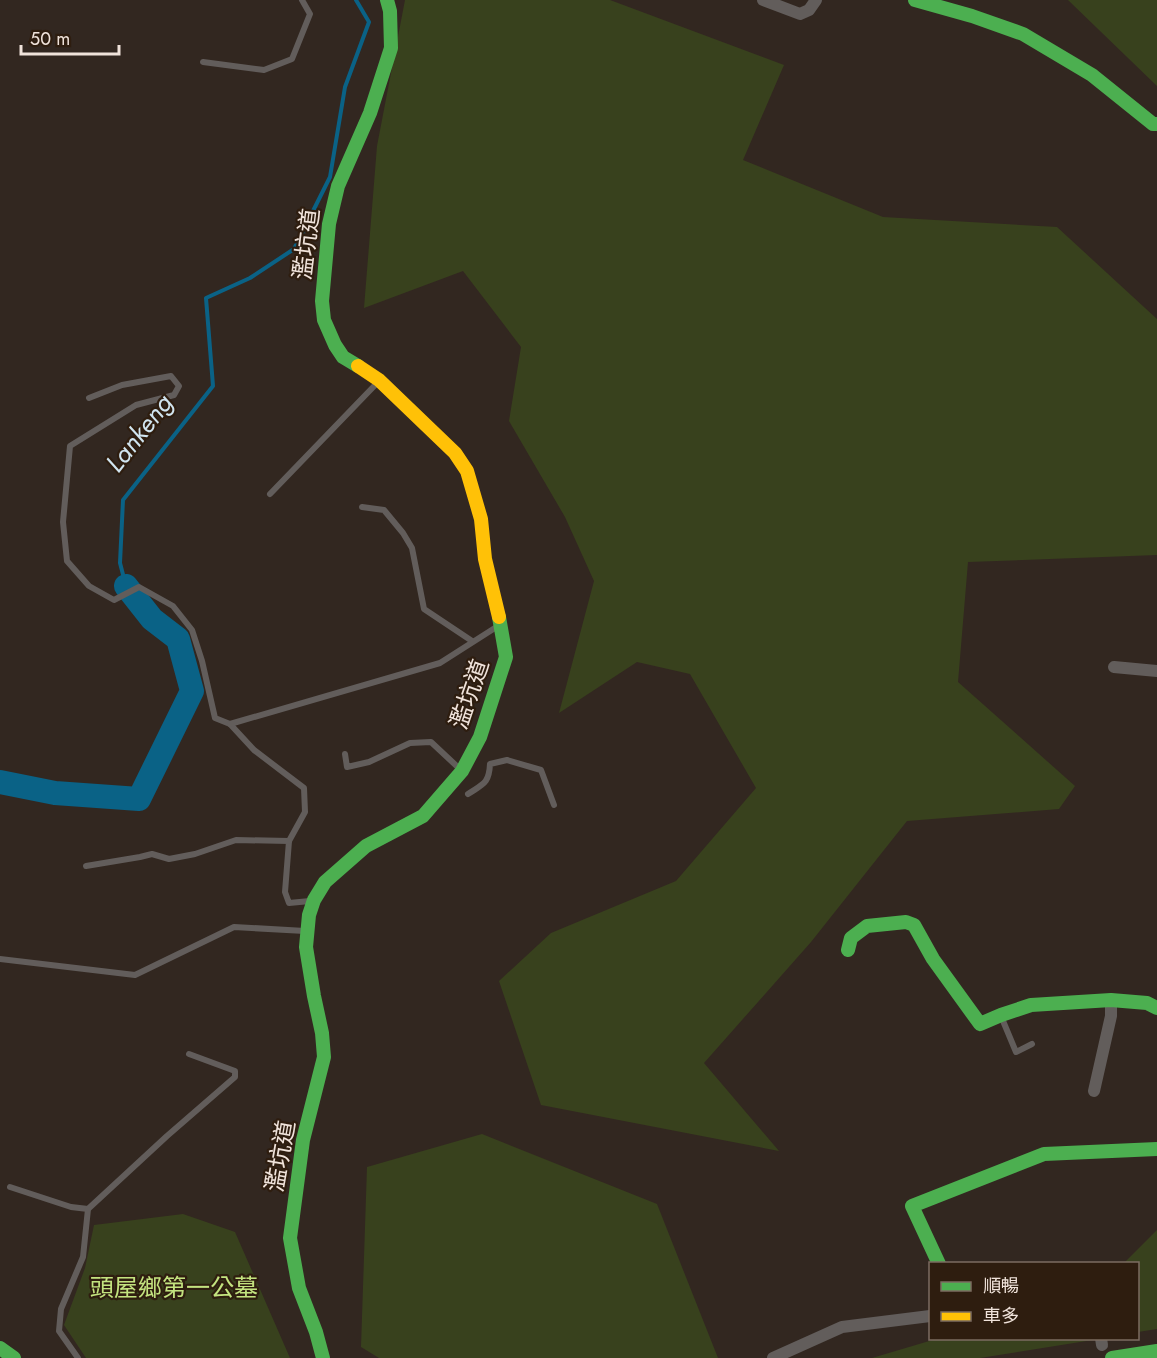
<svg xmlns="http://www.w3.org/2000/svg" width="1157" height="1358" viewBox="0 0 1157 1358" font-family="Jost,'Noto Sans TC',sans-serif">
<rect width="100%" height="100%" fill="#322720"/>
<g fill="#38411d">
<polygon points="405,0 610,0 784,65 743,160 883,217 1057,227 1157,319 1157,555 968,562 958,682 1075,786 1059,809 907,821 811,942 704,1063 779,1151 541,1105 499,981 551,933 676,881 756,788 690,674 637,662 559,713 594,581 565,517 509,421 521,347 463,271 364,308 377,146"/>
<polygon points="1068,0 1157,0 1157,86"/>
<polygon points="482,1134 657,1204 718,1358 379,1358 361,1347 367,1167"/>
<polygon points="183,1214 235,1232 290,1358 86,1358 64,1325 85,1268 94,1225"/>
<polygon points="1157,1230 1157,1329 1138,1332 1138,1264 1124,1263"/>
<polygon points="936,1339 1099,1339 980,1358 872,1358"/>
</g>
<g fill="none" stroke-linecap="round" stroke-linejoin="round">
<polyline stroke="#0a6286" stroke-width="4" points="126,586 120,563 123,500 213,386 206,298 250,278 294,249 330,177 345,87 369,22 356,0"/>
<polyline stroke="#0a6286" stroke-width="24" points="0,782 55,793 139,799 192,691 178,639 152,619 126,586"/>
<g stroke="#625d5b" stroke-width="6">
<polyline points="203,62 264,70 292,59 310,14 302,0"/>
<polyline points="89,398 122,385 171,376 179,386 174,395 136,405 70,446 63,522 67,561 89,586 114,600 139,587 173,606 192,630 202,661 215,718 230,724 254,750 304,788 305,812 289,841 285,892 289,903 310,901"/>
<polyline points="270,494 379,381"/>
<polyline points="362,507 384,510 403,533 412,548 424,609 472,641"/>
<polyline points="230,724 440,663 498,626"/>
<polyline points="345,754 347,767 369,762 410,743 431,742 462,771"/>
<path d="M468 794C483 784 489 784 490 764L507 760 541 770 554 805"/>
<polyline points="86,866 140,857 152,854 169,859 195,854 236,840 289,841"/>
<polyline points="0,959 135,975 234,927 305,931"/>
<polyline points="1001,1016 1016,1052 1032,1044"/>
<polyline points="10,1187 71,1207 88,1209"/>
<polyline points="78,1358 59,1331 61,1309 83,1257 88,1209 167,1136 235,1077 235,1071 189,1054"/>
</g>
<g stroke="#625d5b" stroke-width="12">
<polyline points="763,0 800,14 809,10 816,0"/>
<polyline points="1114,667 1157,671"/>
<polyline points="1094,1091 1111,1016 1111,1000"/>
<polyline points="1101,1338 1102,1345"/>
<polyline points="773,1358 842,1327 930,1316"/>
</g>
<g stroke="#4caf50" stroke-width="14">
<polyline points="915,0 972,16 1023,34 1092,75 1153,124 1157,124"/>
<polyline points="358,366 343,357 335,345 324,320 322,301 329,224 338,186 370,113 391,48 390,11 387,0"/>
<polyline points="848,950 851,938 867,926 906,922 914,925 933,959 980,1024 1001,1015 1031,1005 1111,1000 1147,1003 1157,1008"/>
<polyline points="939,1264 912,1206 1044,1154 1157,1149"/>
<polyline points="0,1348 14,1358"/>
<polyline points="323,1358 316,1332 299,1288 290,1238 303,1140 324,1057 322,1033 314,996 306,947 309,915 314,900 325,882 366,846 423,816 462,771 480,737 506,657 499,617"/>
<polyline points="1112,1358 1157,1351"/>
</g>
<polyline stroke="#ffc107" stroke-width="14" points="358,366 379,380 455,453 467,471 481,519 485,559 499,617"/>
</g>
<g text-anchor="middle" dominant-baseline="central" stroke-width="4.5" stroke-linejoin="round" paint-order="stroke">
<g font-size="24" fill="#f0e3db" stroke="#2e1d0f">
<text transform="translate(306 244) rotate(-83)">濫坑道</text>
<text transform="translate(469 694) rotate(-71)">濫坑道</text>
<text transform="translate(280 1156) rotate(-80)">濫坑道</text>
</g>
<g font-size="24" fill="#c3e37f" stroke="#2e1d0f">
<text x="174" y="1287">頭屋鄉第一公墓</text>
</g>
<g font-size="26" font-style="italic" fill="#d1e5f0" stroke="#2e1d0f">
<text transform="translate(139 433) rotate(-52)">Lankeng</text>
</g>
</g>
<rect x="929" y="1262" width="210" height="78" fill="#2e1d0f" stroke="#7c6c61" stroke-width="1.5"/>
<rect x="941" y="1282" width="30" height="9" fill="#4caf50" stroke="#7c6c61" stroke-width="1.5"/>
<text x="983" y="1292" font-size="18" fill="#f0e3db">順暢</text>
<rect x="941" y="1312" width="30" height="9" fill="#ffc107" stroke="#7c6c61" stroke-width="1.5"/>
<text x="983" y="1322" font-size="18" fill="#f0e3db">車多</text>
<path d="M21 45v9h98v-9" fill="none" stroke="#f0e3db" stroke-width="3"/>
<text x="30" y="45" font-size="18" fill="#f0e3db" stroke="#2e1d0f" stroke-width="4.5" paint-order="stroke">50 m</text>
</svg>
